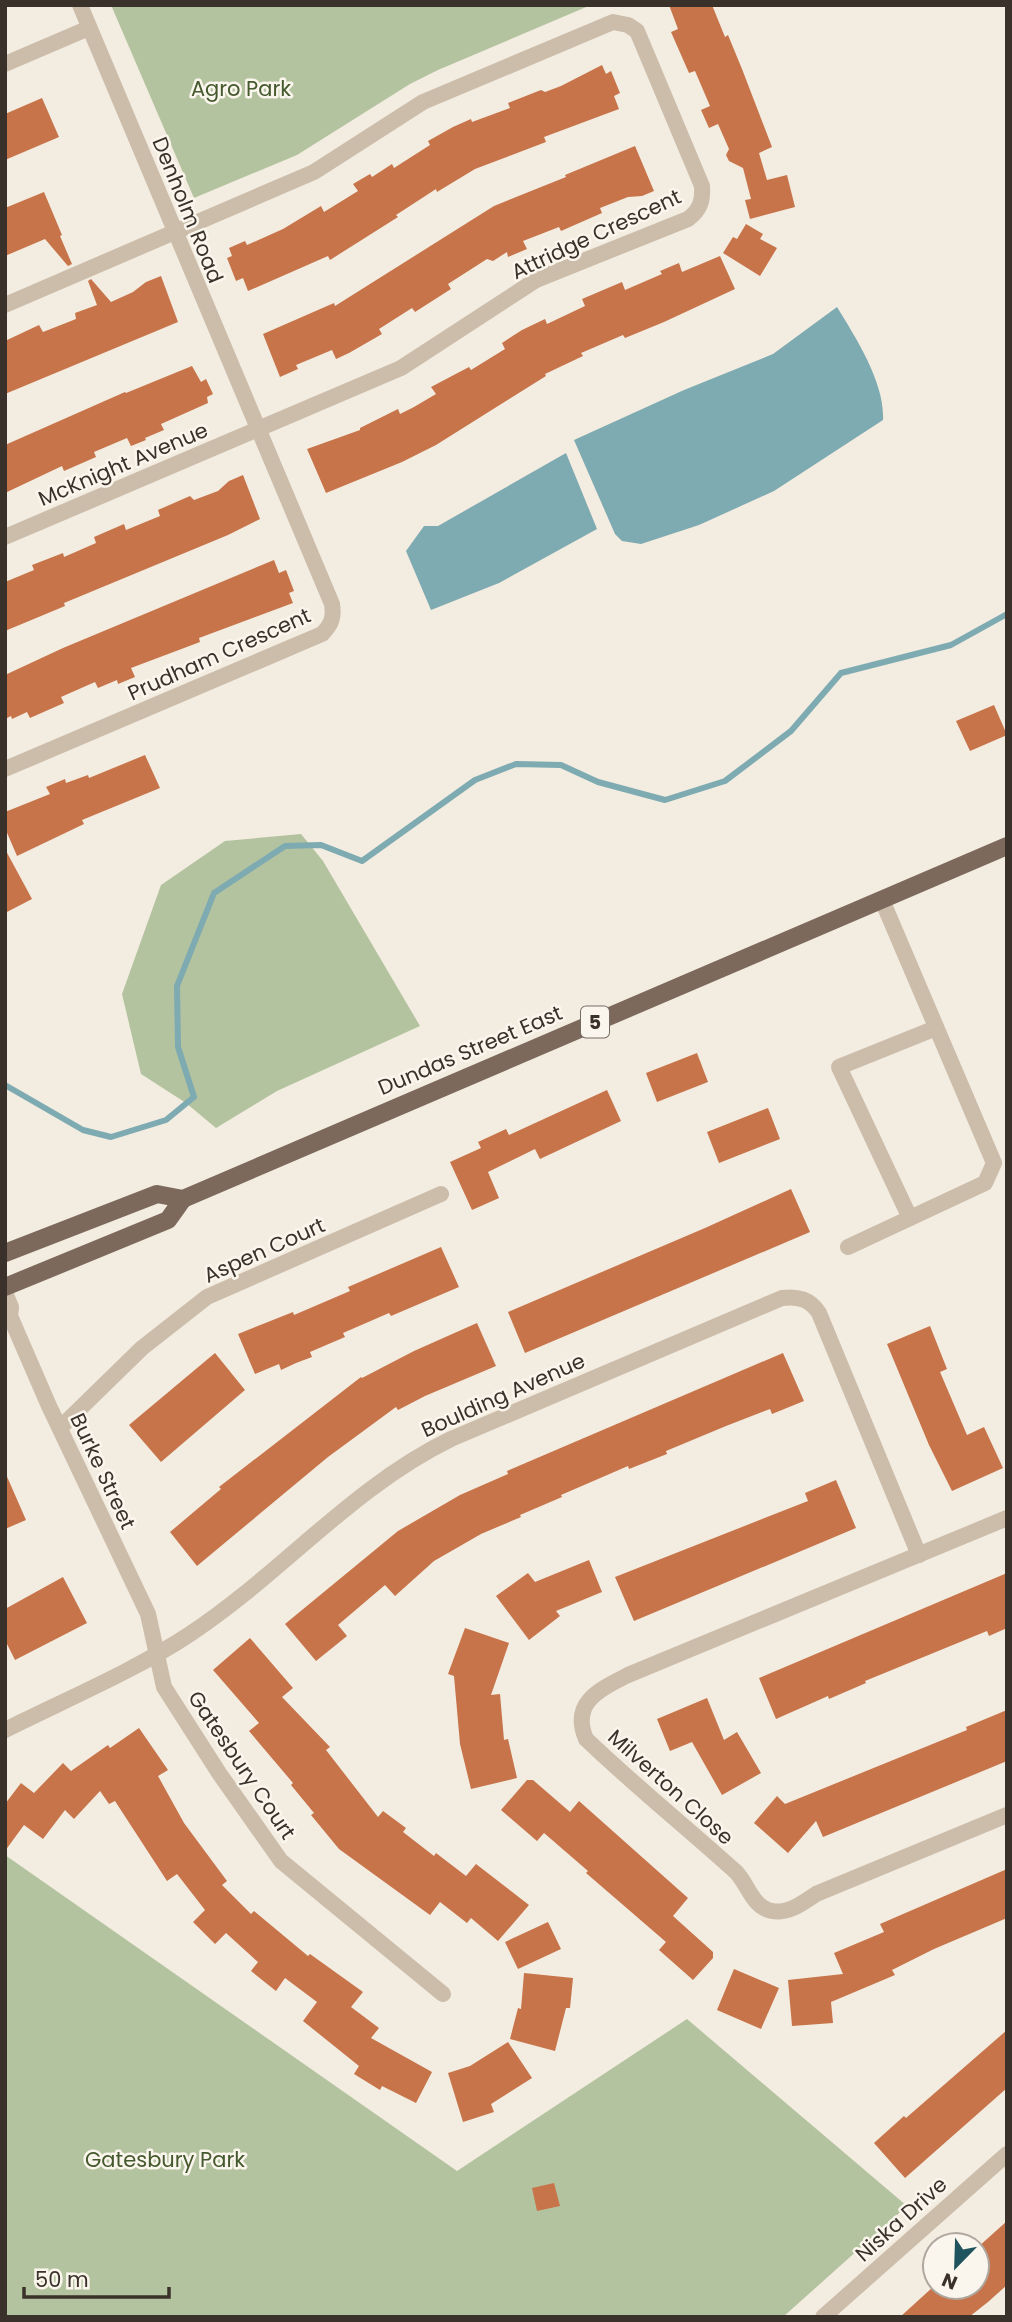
<svg xmlns="http://www.w3.org/2000/svg" width="1012" height="2322" viewBox="0 0 1012 2322" font-family="Poppins,sans-serif">
<rect width="100%" height="100%" fill="#f3ece0"/>
<g fill="#b4c39f">
<polygon points="111,5 591,5 438,70 410,84 297,155 194,198"/>
<polygon points="301,834 323,861 420,1026 277,1091 216,1128 186,1103 141,1074 122,994 161,885 225,841"/>
<polygon points="5,1855 457,2171 687,2019 907,2206 783,2317 5,2317"/>
</g>
<g fill="#7eaab1">
<path d="M837 307C856 338 885 383 883 420L774 491 699 525 641 544 622 541 615 534 574 440 684 390 773 354Z"/>
<polygon points="566,453 597,529 499,583 431,610 406,551 424,526 438,526"/>
</g>
<g fill="none" stroke-linecap="round" stroke-linejoin="round">
<polyline stroke="#7eaab1" stroke-width="6" points="5,1085 83,1130 111,1137 166,1120 194,1097 178,1047 177,986 214,893 285,846 321,845 362,861 475,780 516,764 561,765 598,782 665,800 725,781 791,731 841,673 951,645 1007,614"/>
</g>
<g fill="#c7744a">
<polygon points="669,5 712,5 725,37 728,35 742,69 772,147 759,153 767,180 787,175 795,207 750,219 745,200 751,199 743,168 729,161 726,155 729,149 718,124 709,128 701,110 710,106 695,71 689,73 671,32 678,29"/>
<polygon points="602,65 606,74 611,71 620,93 614,96 619,109 544,137 546,142 475,169 437,192 436,189 396,215 398,217 330,260 328,256 248,291 243,278 236,281 227,258 232,256 229,248 245,241 247,245 283,229 321,206 324,212 358,191 353,184 370,174 372,177 392,164 394,168 430,145 428,141 453,127 471,119 472,122 510,108 508,103 541,90 545,92 561,86"/>
<polygon points="42,98 59,137 5,160 5,114"/>
<polygon points="635,146 654,191 642,196 628,197 600,208 602,213 561,231 559,227 523,241 527,249 508,257 507,252 493,261 487,259 448,284 451,289 415,312 412,308 379,329 382,334 349,353 336,359 332,350 296,365 298,369 280,377 263,334 334,303 335,306 494,206 566,177 565,175"/>
<polygon points="44,192 62,235 60,236 72,264 68,266 45,239 5,256 5,208"/>
<polygon points="746,224 763,234 760,239 777,248 760,276 723,253 733,237 737,239"/>
<polygon points="720,256 735,289 664,322 625,338 623,335 581,353 583,356 545,374 546,376 436,445 402,462 326,493 307,449 360,430 360,428 398,409 400,414 414,407 436,394 431,387 469,367 471,370 505,349 502,343 522,330 545,319 547,324 585,306 582,299 622,282 625,290 662,274 660,271 679,263 682,272"/>
<polygon points="161,276 178,322 5,394 5,341 39,325 43,332 76,319 75,313 97,305 88,281 91,279 111,302 133,292 146,282"/>
<polygon points="192,366 201,382 206,379 213,394 207,397 208,403 161,424 164,430 145,438 146,440 131,446 127,438 94,452 96,457 64,471 62,466 5,493 5,445 125,392 126,393"/>
<polygon points="243,475 260,519 228,535 64,603 65,606 5,631 5,582 34,570 32,565 63,553 64,557 96,543 94,537 124,524 126,530 160,516 158,510 190,496 194,500 218,491 229,481"/>
<polygon points="274,560 279,573 286,570 294,591 289,593 293,603 199,638 200,642 131,668 135,677 118,684 117,680 98,688 95,682 61,697 64,703 30,718 27,712 12,719 11,716 5,719 5,675 63,648"/>
<polygon points="994,705 1007,735 970,751 956,721"/>
<polygon points="145,755 160,788 82,820 84,824 17,856 5,828 5,812 50,794 46,787 65,779 66,783 88,775 89,778"/>
<polygon points="5,849 32,899 5,913"/>
<polygon points="697,1053 708,1082 657,1102 646,1073"/>
<polygon points="607,1090 621,1121 540,1159 535,1149 488,1172 499,1198 472,1210 450,1162 481,1148 478,1142 506,1129 509,1135"/>
<polygon points="768,1108 780,1139 719,1163 707,1132"/>
<polygon points="791,1189 810,1232 525,1353 508,1312 705,1228"/>
<polygon points="441,1247 459,1287 391,1316 389,1313 343,1333 345,1337 310,1352 312,1357 296,1363 281,1370 279,1364 255,1374 238,1334 293,1312 294,1315 350,1291 348,1287"/>
<polygon points="477,1323 496,1366 425,1396 398,1410 396,1407 328,1457 197,1566 170,1532 221,1489 219,1487 361,1377 362,1378 414,1351"/>
<polygon points="930,1326 947,1369 940,1372 967,1435 984,1427 1003,1468 952,1491 929,1445 887,1344"/>
<polygon points="215,1353 245,1390 161,1462 129,1425"/>
<polygon points="783,1353 804,1401 772,1414 770,1409 726,1426 666,1451 667,1454 629,1469 628,1466 561,1495 562,1497 520,1515 521,1517 481,1534 434,1561 395,1596 385,1585 338,1625 347,1636 316,1661 285,1624 398,1531 460,1495 508,1474 507,1471"/>
<polygon points="5,1472 26,1520 5,1529"/>
<polygon points="836,1480 856,1528 634,1621 615,1577 808,1501 805,1493"/>
<polygon points="589,1560 602,1592 556,1611 560,1616 529,1640 496,1596 528,1573 535,1582"/>
<polygon points="1007,1573 1007,1628 989,1636 987,1631 865,1681 866,1683 829,1699 828,1696 776,1719 759,1678"/>
<polygon points="63,1577 87,1623 15,1660 5,1640 5,1609"/>
<polygon points="465,1628 509,1643 491,1695 500,1694 504,1740 508,1739 517,1778 471,1789 460,1744 454,1676 448,1674"/>
<polygon points="250,1638 293,1688 282,1697 330,1747 326,1750 378,1817 383,1811 406,1828 403,1832 434,1856 436,1853 466,1876 476,1864 529,1905 498,1941 471,1918 467,1923 440,1902 430,1915 339,1849 311,1815 314,1813 291,1785 293,1783 249,1731 259,1723 213,1670"/>
<polygon points="707,1698 724,1740 737,1732 761,1773 722,1795 692,1742 670,1751 657,1719"/>
<polygon points="1007,1710 1007,1761 823,1837 816,1821 788,1853 754,1823 777,1796 785,1804 967,1730 966,1727"/>
<polygon points="139,1728 168,1770 158,1776 184,1823 227,1881 222,1885 251,1914 254,1911 308,1956 310,1954 363,1992 351,2007 379,2028 371,2038 432,2072 416,2103 382,2086 380,2090 354,2074 359,2066 303,2021 317,2002 285,1978 276,1991 251,1971 258,1962 226,1933 215,1944 193,1922 205,1910 177,1874 167,1881 115,1801 109,1804 100,1791 74,1819 65,1810 43,1839 24,1825 5,1851 5,1804 21,1783 34,1793 63,1763 71,1771 108,1745 110,1748"/>
<polygon points="527,1780 533,1780 570,1812 579,1801 688,1898 673,1916 713,1952 713,1958 693,1980 659,1950 666,1942 586,1873 588,1871 544,1833 537,1841 501,1810"/>
<polygon points="1007,1869 1007,1918 934,1949 892,1970 895,1975 831,2002 833,2023 792,2026 788,1980 843,1974 834,1953 884,1932 880,1924"/>
<polygon points="548,1922 561,1949 518,1969 505,1942"/>
<polygon points="734,1969 779,1988 761,2029 717,2010"/>
<polygon points="524,1973 573,1978 570,2008 566,2008 555,2051 510,2039 518,2008 521,2009"/>
<polygon points="1007,2030 1007,2088 905,2178 874,2143 904,2116 906,2118"/>
<polygon points="508,2042 532,2078 491,2104 494,2112 463,2122 448,2073 470,2066"/>
<polygon points="554,2183 560,2206 537,2211 532,2188"/>
<polygon points="1007,2221 1007,2285 988,2302 969,2317 900,2317 933,2287 977,2287 977,2248"/>
</g>
<g fill="none" stroke-linecap="round" stroke-linejoin="round">
<g stroke="#ccbdab" stroke-width="16">
<polyline points="5,64 89,28"/>
<path d="M5 305 314 172 423 102 613 22 628 25 637 31 702 186C703 201 700 210 688 219L536 280 401 368 5 537"/>
<path d="M5 769 322 634C332 624 334 617 332 604L80 5"/>
<polyline points="910,1218 839,1067 936,1028"/>
<polyline points="848,1247 985,1183 994,1163 882,900"/>
<polyline points="5,1293 11,1307 10,1316 49,1406 148,1614 164,1687 219,1773 281,1861 443,1994"/>
<polyline points="60,1428 142,1348 207,1297 441,1194"/>
<path d="M1007 1518 628 1675C601 1689 570 1702 586 1739 634 1785 686 1827 736 1872 748 1884 752 1907 772 1911 788 1914 803 1903 816 1894L1007 1815"/>
<path d="M5 1730C65 1700 136 1670 190 1634 281 1574 352 1487 451 1439L782 1298C798 1296 810 1299 819 1313L919 1555"/>
<polyline points="823,2317 1007,2154"/>
</g>
<g stroke="#7c695c" stroke-width="18">
<polyline points="5,1253 157,1194 183,1199"/>
<polyline points="5,1287 168,1220 183,1199 1007,846"/>
</g>
</g>
<g text-anchor="middle" dominant-baseline="central" stroke-width="5" stroke-linejoin="round" paint-order="stroke">
<rect fill="#fbf6ed" stroke="#746c64" stroke-width="2" x="581" y="1006.5" width="28" height="31" rx="5"/>
<g font-size="19" font-weight="bold" fill="#3a312a">
<text x="595" y="1022">5</text>
</g>
<g font-size="21" fill="#45592e" stroke="#fbf6ed">
<text x="241" y="88">Agro Park</text>
<text x="165" y="2159">Gatesbury Park</text>
</g>
<g font-size="21" fill="#3a312a" stroke="#fbf6ed">
<text transform="translate(188 210) rotate(68)">Denholm Road</text>
<text transform="translate(596 234) rotate(-25)">Attridge Crescent</text>
<text transform="translate(123 464) rotate(-23)">McKnight Avenue</text>
<text transform="translate(219 654) rotate(-24)">Prudham Crescent</text>
<text transform="translate(470 1050) rotate(-23)">Dundas Street East</text>
<text transform="translate(264 1250) rotate(-24)">Aspen Court</text>
<text transform="translate(503 1395) rotate(-24)">Boulding Avenue</text>
<text transform="translate(103 1471) rotate(65)">Burke Street</text>
<text transform="translate(242 1765) rotate(56)">Gatesbury Court</text>
<text transform="translate(671 1787) rotate(42)">Milverton Close</text>
<text transform="translate(901 2219) rotate(-42)">Niska Drive</text>
</g>
</g>
<rect width="1012" height="2322" fill="none" stroke="#3a312a" stroke-width="14"/>
<g transform="translate(956 2266) rotate(203)"><circle r="33" fill="#fbf6ed" stroke="#aea79f" stroke-width="2"/>
<path d="M0-5L12 26L0 18L-12 26Z" fill="#1f535d"/>
<text y="-10" font-size="19" font-weight="bold" text-anchor="middle" fill="#3a312a">N</text>
</g>
<path d="M24 2287v10h145v-10" fill="none" stroke="#3a312a" stroke-width="3.5"/>
<text x="35" y="2287" font-size="21" fill="#3a312a" stroke="#fbf6ed" stroke-width="5" paint-order="stroke">50 m</text>
</svg>
